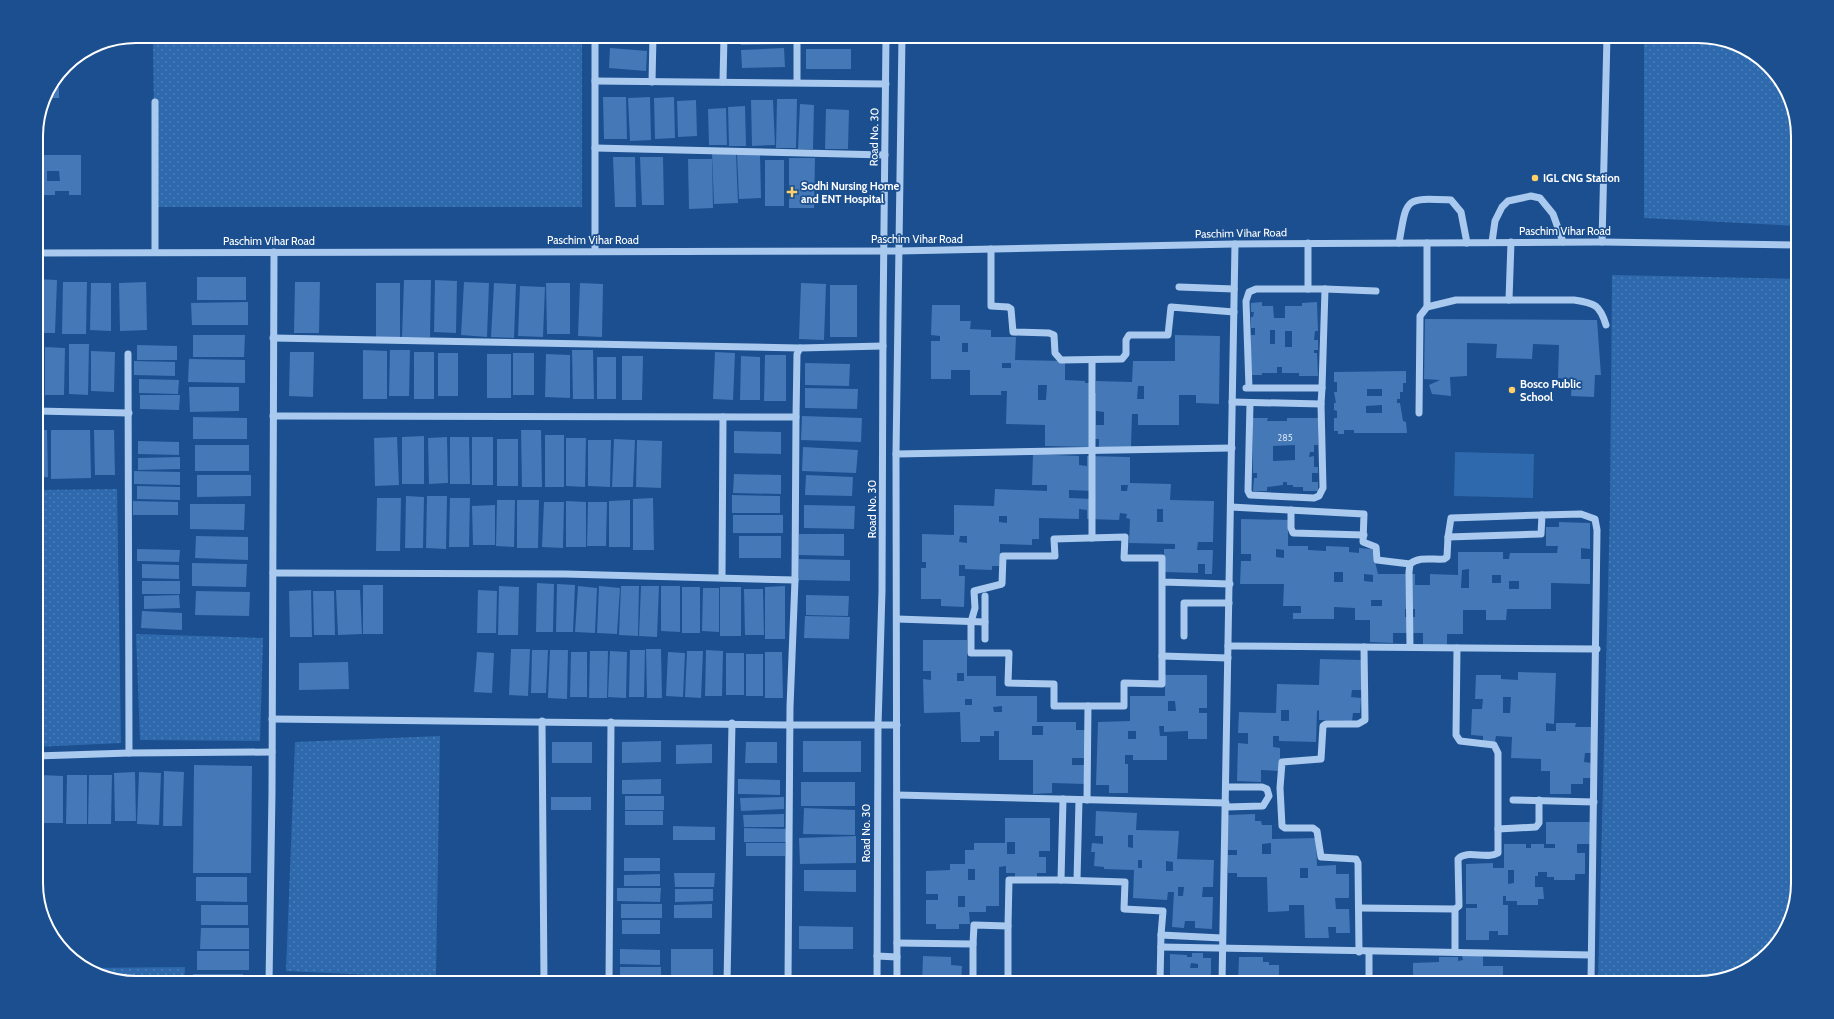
<svg xmlns="http://www.w3.org/2000/svg" width="1834" height="1019" viewBox="0 0 1834 1019" font-family="Cabin,sans-serif">
<defs>
<pattern id="park-dots" width="8" height="8" patternUnits="userSpaceOnUse"><rect width="8" height="8" fill="#2e69ad"/><path d="M2 2h.1M6 6h.1" fill="none" stroke="#4d80b9" stroke-width="1.8" stroke-linecap="round"/></pattern>
</defs>
<rect width="100%" height="100%" fill="#1b4f8f"/>
<g fill="url(#park-dots)">
<polygon points="153,36 582,36 582,207 155,207"/>
<polygon points="1644,36 1698,36 1748,49 1784,86 1798,130 1798,226 1644,218"/>
<polygon points="1612,275 1798,279 1798,883 1785,933 1748,969 1698,983 1598,983 1610,508"/>
<polygon points="117,489 121,743 36,747 36,490"/>
<polygon points="136,634 263,638 260,741 140,740"/>
<polygon points="440,736 436,978 286,971 295,742"/>
<polygon points="185,967 184,983 136,983 85,968"/>
</g>
<polygon fill="#2e69ad" points="1455,452 1534,454 1533,498 1454,496"/>
<g fill="#4478b7" fill-rule="evenodd">
<polygon points="740,36 783,36 784,44 741,45"/>
<polygon points="801,36 849,36 849,44 801,43"/>
<polygon points="610,48 647,51 646,71 609,68"/>
<polygon points="784,48 785,67 742,68 741,50"/>
<rect x="806" y="49" width="45" height="20"/>
<polygon points="56,80 59,80 59,98 44,98"/>
<polygon points="603,97 626,97 627,139 604,139"/>
<polygon points="650,97 651,140 630,141 628,98"/>
<polygon points="674,97 675,138 655,139 654,98"/>
<polygon points="777,99 797,99 796,148 776,148"/>
<polygon points="696,100 697,136 678,137 677,101"/>
<polygon points="751,100 773,100 775,145 752,146"/>
<polygon points="800,104 814,105 813,149 798,149"/>
<polygon points="745,106 746,146 729,146 728,107"/>
<polygon points="726,108 727,145 709,145 708,109"/>
<polygon points="826,109 849,110 848,149 825,149"/>
<polygon points="736,153 738,203 714,204 712,154"/>
<polygon points="737,154 760,154 761,198 739,199"/>
<path d="M36 155H81V195H69V191H55V195H36ZM47 171H59L60 181H47Z"/>
<polygon points="613,157 635,157 636,207 615,207"/>
<polygon points="640,157 663,157 664,205 642,205"/>
<polygon points="789,158 815,158 814,208 789,208"/>
<polygon points="688,159 712,159 713,208 689,209"/>
<rect x="765" y="160" width="19" height="46"/>
<rect x="197" y="277" width="49" height="23"/>
<polygon points="36,279 57,280 55,333 36,333"/>
<polygon points="404,280 431,280 430,337 402,337"/>
<polygon points="435,280 457,281 456,333 434,332"/>
<polygon points="63,282 87,282 86,334 62,334"/>
<polygon points="146,282 147,330 120,331 119,283"/>
<polygon points="295,282 320,282 319,333 294,333"/>
<polygon points="464,282 489,283 487,337 461,335"/>
<polygon points="91,283 111,283 111,331 90,330"/>
<rect x="376" y="283" width="24" height="54"/>
<polygon points="494,283 516,284 514,338 491,337"/>
<polygon points="546,283 570,283 570,334 547,334"/>
<polygon points="580,283 603,284 602,337 578,336"/>
<polygon points="801,283 826,284 824,340 799,339"/>
<rect x="830" y="285" width="27" height="52"/>
<polygon points="520,286 545,287 543,337 518,336"/>
<polygon points="248,302 248,325 192,325 191,303"/>
<path d="M1262 302V306H1273L1274 318H1285V306H1302V303L1317 302 1318 331H1315L1314 340H1318V350H1314V353H1317L1318 376H1299V373H1282V367H1277V373H1262V375H1251V335H1255V328H1251V317H1253L1254 312H1251V303ZM1270 330H1275V344H1270ZM1285 331H1292V347H1285Z"/>
<path d="M932 305H960V321H971L970 329 991 330V337H1016L1015 360 1065 361V380L1085 381V383H1094V393H1096V381L1132 382 1133 361H1175V335L1220 336 1219 404 1196 403V395H1179V425H1138V414H1132L1131 447H1099V439H1090V447L1045 446V425L1006 424 1007 391H1001V395H970V370H951V379H931V341H940V336L931 335ZM962 343H968V352H962ZM1002 363H1011V368H1002ZM1038 385H1047L1046 400H1038ZM1138 386H1144V399H1137ZM1096 411 1104 412V425H1096Z"/>
<polygon points="1425,319 1597,320 1601,375 1595,375 1594,397 1571,396 1572,379 1558,378 1559,345 1533,344 1532,359 1496,358 1497,344 1467,343 1467,376 1450,377 1451,396 1432,394 1429,385 1440,380 1424,379"/>
<polygon points="193,335 245,335 244,357 193,357"/>
<polygon points="69,344 89,344 88,395 69,394"/>
<polygon points="137,345 177,346 177,360 137,360"/>
<polygon points="36,347 43,347 44,392 36,392"/>
<polygon points="45,347 65,348 64,395 45,395"/>
<polygon points="363,350 387,351 387,399 363,399"/>
<polygon points="390,350 410,350 409,396 389,396"/>
<polygon points="572,350 593,350 594,399 573,399"/>
<polygon points="91,351 115,352 114,392 91,391"/>
<polygon points="290,352 314,352 313,397 289,396"/>
<rect x="414" y="352" width="20" height="47"/>
<polygon points="715,352 735,353 733,400 713,399"/>
<rect x="438" y="353" width="20" height="43"/>
<rect x="513" y="353" width="21" height="42"/>
<rect x="487" y="354" width="24" height="44"/>
<polygon points="546,354 570,355 570,398 545,397"/>
<polygon points="765,355 786,355 786,401 764,401"/>
<polygon points="622,356 643,356 642,400 622,400"/>
<polygon points="741,356 760,357 760,400 740,400"/>
<rect x="597" y="357" width="19" height="42"/>
<polygon points="189,359 245,360 245,383 188,382"/>
<polygon points="134,361 175,362 175,376 134,375"/>
<polygon points="805,363 850,364 849,386 805,385"/>
<path d="M1406 371V383H1403V392H1400V399H1397V403H1400L1403 421 1406 422 1407 433H1354V430H1344V434H1338V431H1334V418H1337V411L1334 410V403H1336L1334 392H1337V382H1334V372ZM1367 389H1382V396H1367ZM1382 405V413H1366V406Z"/>
<polygon points="139,379 179,380 178,394 139,393"/>
<polygon points="189,387 239,387 239,411 190,412"/>
<polygon points="805,388 858,389 857,409 805,408"/>
<polygon points="140,395 180,395 179,410 140,409"/>
<polygon points="802,416 862,418 861,442 801,440"/>
<polygon points="193,417 247,418 247,439 193,439"/>
<path d="M1253 418H1268L1267 421H1287V418H1318V445H1314V452H1310L1309 457 1314 456V467H1318V473H1312V482H1318V491H1303V487H1293V485H1287V482H1283V485L1267 487V491H1253L1254 478H1257V473H1253ZM1295 445V460L1273 461V446Z"/>
<polygon points="36,430 47,430 48,477 36,478"/>
<polygon points="51,430 90,430 91,478 51,479"/>
<polygon points="94,430 114,430 115,475 95,475"/>
<polygon points="521,430 541,430 542,487 522,487"/>
<polygon points="734,431 781,432 781,454 734,453"/>
<rect x="545" y="435" width="19" height="52"/>
<polygon points="424,436 424,484 402,484 402,437"/>
<polygon points="397,437 399,485 375,486 374,438"/>
<polygon points="447,437 448,483 429,484 428,438"/>
<polygon points="450,437 469,437 470,484 450,484"/>
<rect x="472" y="437" width="21" height="48"/>
<polygon points="566,438 586,438 585,487 566,486"/>
<rect x="497" y="439" width="21" height="47"/>
<polygon points="614,439 635,440 633,487 612,487"/>
<polygon points="588,440 611,440 610,487 588,486"/>
<polygon points="637,440 662,441 661,488 636,487"/>
<polygon points="138,441 179,442 179,455 138,454"/>
<rect x="195" y="445" width="54" height="26"/>
<polygon points="803,447 858,450 856,473 802,471"/>
<path d="M1033 454 1079 456V465L1087 466V456L1130 457V483L1171 484 1170 500 1214 501 1213 542H1198L1197 550H1213L1212 574H1205V564H1198V573L1164 572V549H1175V544L1129 543 1130 519 1126 518 1127 514 1120 513 1119 520 1087 519V510L1079 509V519L1039 518V539H1032V545L1000 544V566H992V570L965 569V565H959V576H965L964 607 941 606V599H921V568H926V562H922V534L954 535V505L994 506 995 489 1047 491V485H1032ZM1121 485H1128L1127 491H1121ZM1069 490 1094 491V499L1069 498ZM1157 509H1163V522H1157ZM999 516H1007V523L999 522ZM960 536H967V543L959 542Z"/>
<polygon points="180,457 180,469 138,470 138,458"/>
<polygon points="134,471 180,472 180,485 134,484"/>
<polygon points="734,474 781,475 781,494 733,493"/>
<polygon points="197,475 251,475 251,496 197,497"/>
<polygon points="806,475 853,477 852,496 805,495"/>
<polygon points="137,486 180,487 180,500 137,499"/>
<polygon points="732,495 780,496 780,513 732,513"/>
<polygon points="406,496 424,497 423,548 405,548"/>
<polygon points="427,496 447,496 446,549 426,548"/>
<polygon points="377,498 401,498 400,551 376,551"/>
<polygon points="450,498 470,498 469,547 449,547"/>
<polygon points="653,498 654,550 633,550 633,499"/>
<polygon points="497,500 515,500 514,547 496,546"/>
<polygon points="517,500 539,500 538,548 517,548"/>
<polygon points="630,500 630,547 609,547 609,501"/>
<polygon points="133,501 178,502 178,515 133,515"/>
<polygon points="566,501 586,502 586,547 566,547"/>
<polygon points="544,502 564,502 563,548 542,547"/>
<polygon points="588,502 607,502 606,546 587,546"/>
<polygon points="190,504 245,504 244,530 190,529"/>
<polygon points="495,505 495,545 473,545 472,506"/>
<polygon points="804,505 855,506 854,529 804,528"/>
<rect x="733" y="515" width="50" height="18"/>
<path d="M1241 519 1288 520V546H1308V550L1326 551V546L1349 547V552L1359 553V548L1372 549 1378 574H1415V585H1430V574L1458 575V552H1503V559H1509L1510 553H1557L1558 546H1546V527H1559V522L1590 523V549L1581 548V559H1590V584L1551 583V609H1507L1506 620H1486V610H1463V634H1447V645H1423V633H1393V643L1370 642V620H1355V608L1334 607V619H1293V613H1301V606H1283L1284 584H1240L1241 561H1251V554H1241ZM1276 549 1284 550V558L1276 557ZM1469 569V588H1461L1462 570ZM1334 572H1343V582H1334ZM1364 574 1373 575V582L1364 581ZM1492 575H1501V583H1492ZM1509 581H1519V589H1509ZM1371 600H1382V606H1371ZM1405 609H1415V617H1405Z"/>
<polygon points="799,534 844,534 844,556 799,555"/>
<polygon points="196,536 248,537 248,560 195,558"/>
<rect x="739" y="536" width="42" height="22"/>
<polygon points="137,549 180,550 179,562 137,561"/>
<polygon points="799,559 850,560 850,581 799,580"/>
<polygon points="192,563 247,564 246,587 192,586"/>
<polygon points="142,564 179,565 179,579 142,578"/>
<rect x="142" y="581" width="38" height="13"/>
<polygon points="537,583 554,584 553,632 536,632"/>
<polygon points="557,584 575,585 573,632 556,632"/>
<rect x="363" y="585" width="20" height="49"/>
<polygon points="499,586 519,587 518,635 498,635"/>
<polygon points="578,586 597,588 595,633 575,632"/>
<polygon points="599,586 620,588 617,634 597,633"/>
<polygon points="621,586 639,586 638,636 619,635"/>
<polygon points="641,586 659,586 657,637 639,636"/>
<polygon points="661,586 680,586 680,632 661,631"/>
<polygon points="785,586 785,639 765,639 765,587"/>
<rect x="682" y="587" width="18" height="46"/>
<rect x="720" y="587" width="21" height="49"/>
<polygon points="703,588 719,588 719,632 702,631"/>
<polygon points="744,589 763,589 764,635 745,635"/>
<polygon points="311,590 312,637 290,637 289,591"/>
<polygon points="336,590 360,590 362,634 338,635"/>
<polygon points="478,590 497,591 496,633 477,633"/>
<polygon points="196,591 250,592 249,616 195,615"/>
<polygon points="313,591 334,591 335,635 314,635"/>
<polygon points="179,595 180,608 144,609 144,596"/>
<polygon points="806,595 849,596 848,616 806,615"/>
<polygon points="142,611 182,613 182,630 141,628"/>
<polygon points="805,616 850,617 849,639 804,638"/>
<path d="M923 640H967V676H996V696H1037V722H1076V730H1086V784L1052 783V793L1033 794V760H999V731H994V736H980V742H961L960 712 924 713 923 679 931 680V671H923ZM957 673H964V681H957ZM965 699H972V705H965ZM1002 706V712H994L993 707ZM1032 726H1043V735H1032ZM1072 758H1084V765H1072Z"/>
<polygon points="511,649 530,649 528,696 509,695"/>
<polygon points="646,649 661,649 662,698 647,698"/>
<polygon points="532,650 548,650 546,693 531,693"/>
<polygon points="550,650 568,650 567,699 548,698"/>
<polygon points="630,650 645,650 644,697 629,697"/>
<polygon points="706,650 723,651 722,696 705,696"/>
<polygon points="590,651 608,651 607,698 589,698"/>
<polygon points="610,651 627,652 626,698 608,697"/>
<polygon points="687,651 703,651 701,698 685,697"/>
<polygon points="477,652 494,653 492,693 474,692"/>
<polygon points="571,652 587,652 587,697 570,697"/>
<polygon points="668,652 685,653 683,697 666,696"/>
<polygon points="765,652 782,652 783,698 765,698"/>
<rect x="726" y="653" width="18" height="42"/>
<rect x="746" y="654" width="17" height="42"/>
<path d="M1320 659 1362 660 1361 690H1352L1351 697 1361 698 1360 713H1353L1352 721 1319 720V710L1317 711 1316 742 1279 741V736H1273V747L1280 748V771L1261 770V782L1237 781 1238 743 1248 744V733H1238L1239 712 1276 713 1277 684 1319 685ZM1281 710H1289V721H1281Z"/>
<polygon points="348,662 349,689 299,690 299,663"/>
<path d="M1518 672 1556 673 1554 724 1546 723V731H1556V723H1576L1575 727H1593L1592 753H1585L1584 762 1592 763 1591 778H1583V784H1571V794H1550V771H1541V759L1511 758 1512 737 1496 736 1495 742H1483V736L1471 735 1472 709H1482L1483 699H1475L1476 675H1501V679L1518 680ZM1503 697H1511L1510 713H1503Z"/>
<path d="M1165 675H1207V708H1199V713H1207V739H1188V731L1164 732V726H1159L1160 736H1167V760H1133V755H1125V764H1128V793H1109V785H1096L1098 722 1130 721V696H1165ZM1168 701H1175L1176 711H1168ZM1128 731H1136V739H1128Z"/>
<polygon points="661,741 661,762 622,763 622,742"/>
<rect x="803" y="741" width="58" height="31"/>
<rect x="552" y="742" width="40" height="21"/>
<polygon points="746,742 777,742 777,763 745,763"/>
<polygon points="712,744 712,763 676,764 676,745"/>
<polygon points="194,765 252,766 251,873 193,873"/>
<polygon points="164,771 184,772 182,826 163,826"/>
<polygon points="135,772 136,821 115,821 114,773"/>
<polygon points="139,772 161,773 159,825 137,824"/>
<rect x="36" y="773" width="3" height="50"/>
<polygon points="41,775 63,776 63,823 40,823"/>
<polygon points="67,775 87,775 87,824 66,824"/>
<polygon points="89,775 112,775 111,824 88,824"/>
<polygon points="661,779 661,794 622,794 622,780"/>
<polygon points="738,779 780,780 780,795 738,794"/>
<rect x="801" y="782" width="54" height="24"/>
<rect x="625" y="796" width="39" height="14"/>
<rect x="551" y="797" width="40" height="13"/>
<polygon points="784,797 784,809 741,811 740,798"/>
<polygon points="804,808 855,810 855,835 803,834"/>
<rect x="625" y="811" width="38" height="14"/>
<path d="M1096 811 1137 813 1136 830 1179 831 1177 859 1214 860 1213 887H1203L1202 897H1213L1212 929 1195 928V921H1185L1184 928 1172 927 1174 892H1168L1167 900 1133 898 1134 870 1104 869V867L1094 866 1095 852H1091L1092 843 1103 844V836H1095ZM1128 835H1133V848L1128 847ZM1138 860H1142V868H1138ZM1166 861 1173 862V871H1166ZM1178 887H1184L1183 896H1178Z"/>
<polygon points="784,814 784,827 744,827 743,815"/>
<path d="M1255 814V821H1261L1262 825H1272V839L1316 838 1317 866 1336 865V874H1349V898H1335L1336 909H1349L1350 933H1336V927H1328L1329 938H1305L1304 905H1289V911L1268 912 1267 877H1237V873H1228L1227 855H1237V850H1228V815ZM1271 843V854H1262V844ZM1300 868H1308V878H1300Z"/>
<path d="M1005 818H1050V851H1039V857H1046V873H1037V877H1015V873H1006V866L999 867V906H986V912H969L970 924H959V929H936V924H926V900H938V894H926V871L950 870V864H965V850H974V843H1005ZM1007 842H1015V854H1007ZM968 869H975V880H968ZM958 896H965V907H958Z"/>
<path d="M1546 822H1590V844H1577V853H1585V874H1575V880H1554V877H1547V872H1538V876H1535V887H1543L1544 899H1538V905H1517V901H1506V896H1503V905H1508V935H1498V931H1489V940H1466V908H1477V904H1466V864L1493 863V868H1504V844H1526V848H1531V844H1544V848H1555V844H1546ZM1508 870H1514V883L1508 884Z"/>
<polygon points="673,826 715,827 715,840 673,840"/>
<polygon points="744,828 788,829 788,842 744,842"/>
<polygon points="856,836 856,863 800,864 799,838"/>
<rect x="746" y="843" width="39" height="13"/>
<rect x="624" y="858" width="36" height="13"/>
<polygon points="804,870 856,870 856,892 804,891"/>
<polygon points="674,873 715,873 714,887 675,887"/>
<polygon points="660,874 660,886 624,886 624,875"/>
<polygon points="196,877 247,877 247,902 196,901"/>
<polygon points="617,888 661,888 660,902 617,901"/>
<polygon points="675,889 713,889 713,901 675,902"/>
<rect x="621" y="904" width="41" height="14"/>
<polygon points="712,904 712,918 674,918 674,905"/>
<rect x="201" y="905" width="47" height="20"/>
<rect x="622" y="920" width="38" height="14"/>
<polygon points="799,926 853,927 853,949 799,949"/>
<polygon points="201,928 249,928 249,949 200,949"/>
<polygon points="620,949 660,950 660,965 620,964"/>
<polygon points="671,949 713,949 713,980 671,979"/>
<rect x="197" y="951" width="52" height="19"/>
<path d="M1192 953H1203V958H1211V983H1170V954L1187 955V957H1192ZM1191 963 1198 964V968H1190Z"/>
<polygon points="923,956 951,957 951,965 962,966 961,983 922,983"/>
<polygon points="1462,956 1483,956 1483,966 1503,966 1503,983 1413,982 1413,963 1439,962 1439,957 1458,957 1458,961 1463,960"/>
<polygon points="1239,957 1263,957 1263,962 1269,962 1269,965 1279,965 1279,979 1311,980 1311,983 1238,983"/>
<rect x="620" y="967" width="41" height="13"/>
<rect x="193" y="974" width="50" height="9"/>
</g>
<g fill="none" stroke-linecap="round" stroke-linejoin="round">
<g stroke="#a9c9ee" stroke-width="7">
<polyline points="595,81 886,84"/>
<polyline points="652,82 653,36"/>
<polyline points="723,82 724,36"/>
<polyline points="797,82 797,36"/>
<polyline points="595,148 885,155"/>
<polyline points="1492,242 1495,221 1502,207 1508,201 1531,196 1540,198 1553,214 1563,242"/>
<polyline points="1602,242 1607,36"/>
<path d="M1399 243C1407 197 1404 198 1451 200L1461 212 1467 243"/>
<polyline points="991,249 991,306 1008,307 1011,309 1013,332 1049,333 1054,335 1055,353 1061,360 1122,359 1126,354 1126,340 1129,335 1168,335 1171,307 1234,312"/>
<polyline points="595,251 595,36"/>
<polyline points="155,252 155,102"/>
<polyline points="36,253 899,251 1235,244 1602,242 1798,245"/>
<polyline points="1179,287 1234,289"/>
<polyline points="1308,289 1308,243"/>
<polyline points="1325,289 1376,291"/>
<polyline points="1509,300 1511,242"/>
<polyline points="1427,307 1427,243"/>
<polyline points="273,338 800,348"/>
<polyline points="128,354 129,753"/>
<polyline points="1246,388 1322,388 1325,289 1256,289 1249,292 1246,301 1249,388"/>
<polyline points="1232,402 1321,404 1322,388"/>
<polyline points="1250,403 1248,491 1250,495 1314,498 1319,496 1323,488 1321,404"/>
<polyline points="36,411 129,413"/>
<path d="M1419 413 1420 316 1427 307 1456 300H1574C1595 303 1600 305 1606 325"/>
<polyline points="273,416 796,417 795,580 790,707 788,983"/>
<polyline points="796,417 797,354 800,348 883,346"/>
<polyline points="896,454 1232,448"/>
<path d="M1231 507 1364 514 1363 542 1376 547 1377 560 1410 564C1419 556 1433 560 1444 559L1447 557 1448 537 1541 534 1542 515 1581 514 1595 519 1597 530 1591 983"/>
<polyline points="1291,510 1291,528 1293,533 1364,535"/>
<polyline points="1448,537 1451,518 1542,515"/>
<polyline points="1092,538 1092,360"/>
<polyline points="273,573 565,574 795,580"/>
<polyline points="722,577 723,417"/>
<polyline points="1162,582 1162,558 1124,558 1125,537 1054,539 1055,556 1003,556 1002,584 974,591 975,608 971,622 971,653 1009,653 1008,683 1054,684 1054,706 1124,706 1124,683 1162,684 1162,582 1230,584"/>
<polyline points="985,596 985,639"/>
<polyline points="897,619 985,622"/>
<polyline points="1184,636 1184,603 1229,603"/>
<polyline points="1228,646 1597,649"/>
<polyline points="1410,647 1409,572 1410,564"/>
<polyline points="1162,656 1228,658"/>
<polyline points="272,719 790,725 897,725"/>
<polyline points="542,721 544,983"/>
<polyline points="36,756 129,753 272,752"/>
<polyline points="897,795 1226,803"/>
<polyline points="1063,799 1061,880 1125,882 1124,909 1163,911 1161,935 1222,938"/>
<polyline points="1087,800 1088,706"/>
<polyline points="1513,800 1594,802"/>
<polyline points="1226,807 1263,806 1269,796 1267,789 1262,787 1226,787"/>
<polyline points="1498,829 1536,827 1539,823 1539,800"/>
<polyline points="1077,880 1079,800"/>
<path d="M1359 908 1455 909 1459 906 1458 859C1467 849 1486 860 1498 853V753L1494 745 1460 741 1456 735 1457 648"/>
<polyline points="1455,909 1455,952"/>
<polyline points="1008,926 1009,880 1061,880"/>
<polyline points="897,943 973,944 973,979 1008,980 1008,983"/>
<polyline points="973,944 974,925 1008,926 1008,980"/>
<polyline points="1161,947 1591,955"/>
<polyline points="1359,952 1358,863 1356,859 1321,857 1317,831 1313,828 1285,828 1282,826 1280,788 1282,762 1321,759 1323,726 1326,724 1358,724 1365,720 1364,647"/>
<polyline points="877,956 897,957"/>
<polyline points="269,983 272,793 274,252"/>
<polyline points="609,983 611,722"/>
<polyline points="727,983 732,723"/>
<polyline points="877,983 878,726 882,591 883,322 886,36"/>
<polyline points="897,983 896,454 902,36"/>
<polyline points="1120,983 1160,982 1161,935"/>
<polyline points="1222,983 1235,244"/>
<polyline points="1369,983 1369,952"/>
</g>
</g>
<g fill="#ffd166" stroke="#1b4f8f" stroke-width="1.5">
<circle cx="1535" cy="178" r="4"/>
<path d="M790 186h4v4h4v4h-4v4h-4v-4h-4v-4h4z"/>
<circle cx="1512" cy="390" r="4"/>
</g>
<g text-anchor="middle" dominant-baseline="central" stroke-width="3.5" stroke-linejoin="round" paint-order="stroke">
<g font-size="9" fill="#d0dded">
<text x="1285" y="437">285</text>
</g>
<g font-size="11" fill="#fff" stroke="#1b4f8f">
<text transform="translate(874 137) rotate(-89)">Road No. 30</text>
<text x="1565" y="231">Paschim Vihar Road</text>
<text transform="translate(1241 233) rotate(-1)">Paschim Vihar Road</text>
<text x="917" y="239">Paschim Vihar Road</text>
<text x="593" y="240">Paschim Vihar Road</text>
<text x="269" y="241">Paschim Vihar Road</text>
<text transform="translate(872 509) rotate(-90)">Road No. 30</text>
<text transform="translate(866 833) rotate(-90)">Road No. 30</text>
</g>
<g font-size="11" font-weight="bold" fill="#fff" stroke="#1b4f8f" text-anchor="start">
<text x="1543" y="178">IGL CNG Station</text>
<text x="801" y="186">Sodhi Nursing Home<tspan x="801" dy="13">and ENT Hospital</tspan></text>
<text x="1520" y="384">Bosco Public<tspan x="1520" dy="13">School</tspan></text>
</g>
</g>
<path d="M0 0H1834V1019H0ZM136 43H1698A93 93 0 0 1 1791 136V883A93 93 0 0 1 1698 976H136A93 93 0 0 1 43 883V136A93 93 0 0 1 136 43Z" fill="#1b4f8f" fill-rule="evenodd"/>
<path fill="none" stroke="#fff" stroke-width="2" d="M136 43H1698A93 93 0 0 1 1791 136V883A93 93 0 0 1 1698 976H136A93 93 0 0 1 43 883V136A93 93 0 0 1 136 43Z"/>
</svg>
